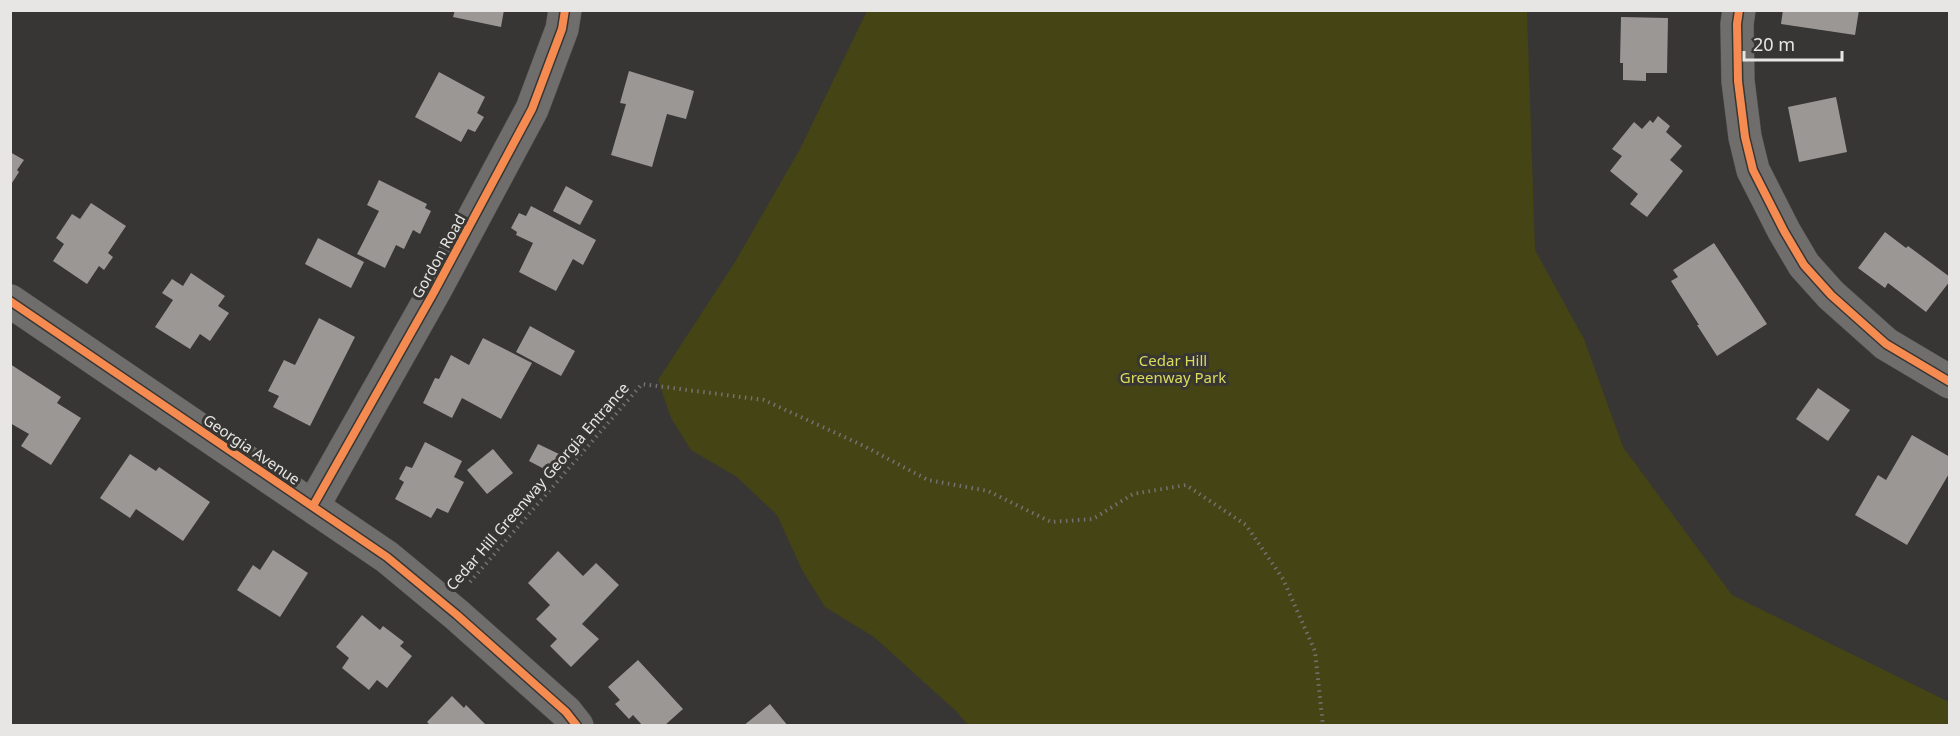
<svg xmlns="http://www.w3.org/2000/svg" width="1960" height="736" viewBox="0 0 1960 736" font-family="'Noto Sans',sans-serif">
<rect width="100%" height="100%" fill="#373634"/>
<polygon fill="#444414" points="867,11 1527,11 1535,250 1584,339 1623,447 1732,595 1949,702 1949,725 968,725 956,711 874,637 825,607 802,570 777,515 737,477 691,450 671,418 658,380 735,262 800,149"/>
<g fill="#9b9795">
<polygon points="455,10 504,10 501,27 453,17"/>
<polygon points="1783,10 1859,10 1855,35 1781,24"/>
<polygon points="1621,17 1668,18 1667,73 1646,73 1646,81 1623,80 1623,63 1620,63"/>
<polygon points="629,71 694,91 686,119 667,114 652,167 611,155 626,104 620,103"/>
<polygon points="439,72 485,97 477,113 484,117 475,132 468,129 461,142 415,117"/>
<polygon points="1836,97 1847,152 1799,162 1788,107"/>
<polygon points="1658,116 1670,126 1666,132 1682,146 1670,160 1683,171 1647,217 1630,204 1638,194 1610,171 1622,156 1612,149 1634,122 1642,129 1650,120 1653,123"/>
<polygon points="10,152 24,160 17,170 19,172 10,186"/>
<polygon points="379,180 427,204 425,208 431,211 420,234 413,230 404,249 396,245 385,268 357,254 379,211 367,205"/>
<polygon points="566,186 593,201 580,225 553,211"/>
<polygon points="91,203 126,226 108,253 113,257 104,270 99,266 87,284 53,261 64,244 56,238 72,214 80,219"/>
<polygon points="531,206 596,240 583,265 573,259 556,291 519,272 533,243 516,235 517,232 511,228 519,213 526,216"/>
<polygon points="1885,232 1906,248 1908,246 1950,277 1950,281 1926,312 1888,283 1885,288 1858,268"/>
<polygon points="318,238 364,262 351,288 305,264"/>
<polygon points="1714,243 1767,324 1717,356 1697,325 1699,325 1671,281 1678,277 1673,270"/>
<polygon points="191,273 225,296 218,306 229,313 210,341 200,334 190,349 155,327 173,300 162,293 172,279 183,286"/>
<polygon points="319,318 355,337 310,426 273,407 279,396 268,391 284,360 295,365"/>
<polygon points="530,326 575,351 561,376 516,352"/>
<polygon points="483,338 532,363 501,419 462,398 452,418 423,403 435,378 439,379 451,355 469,365"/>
<polygon points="10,364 61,397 57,403 81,418 51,465 21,446 29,434 10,423"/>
<polygon points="1818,388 1850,410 1828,441 1796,419"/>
<polygon points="1912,435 1950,457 1950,472 1907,545 1855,515 1878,475 1886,480"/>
<polygon points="425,442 462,461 454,477 464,482 448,513 437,508 431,518 395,499 404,482 399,479 406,466 412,468"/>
<polygon points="538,444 559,454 550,472 529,461"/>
<polygon points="493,449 513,473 487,494 467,470"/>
<polygon points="130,454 156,471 159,467 210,502 183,541 136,509 130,518 100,498"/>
<polygon points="273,550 308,573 280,617 237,590 253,565 260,570"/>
<polygon points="558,551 583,576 596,563 619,585 582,624 599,639 571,667 550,646 557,639 536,619 550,605 528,583"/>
<polygon points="362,615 380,630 383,626 404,642 400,646 412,656 387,688 377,680 369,690 342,668 349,658 336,647"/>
<polygon points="638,660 683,709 664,726 643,726 633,715 629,719 615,704 620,700 608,687"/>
<polygon points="452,696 464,708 466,705 487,726 431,726 427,722"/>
<polygon points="770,704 788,726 743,726"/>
</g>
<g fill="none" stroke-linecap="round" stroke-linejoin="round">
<g stroke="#535251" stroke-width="34">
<g id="minor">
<polyline points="1739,10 1737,24 1738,81 1745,137 1753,170 1784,231 1804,265 1831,295 1886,344 1950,382"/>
<polyline points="10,301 387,557 457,615 566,712 577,726"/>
<polyline points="313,506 434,292 532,109 562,29 565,10"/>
</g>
</g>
<polyline stroke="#737271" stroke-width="4" stroke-dasharray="1.5 4.5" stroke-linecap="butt" points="470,582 642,384 764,400 864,446 928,480 988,491 1051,522 1093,519 1133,494 1186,485 1246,525 1283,579 1315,651 1323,726"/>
<use href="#minor" stroke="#6f6e6d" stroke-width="33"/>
<g stroke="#383633" stroke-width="11">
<g id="cycleway">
<polyline points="1739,10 1737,24 1738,81 1745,137 1753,170 1784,231 1804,265 1831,295 1886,344 1950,382"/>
<polyline points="10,301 387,557 457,615 566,712 577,726"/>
<polyline points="313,506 434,292 532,109 562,29 565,10"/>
</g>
</g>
<use href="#cycleway" stroke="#f68b52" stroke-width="8"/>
</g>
<g text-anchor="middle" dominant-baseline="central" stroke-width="6" stroke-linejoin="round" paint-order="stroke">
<g font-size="15" fill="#e7e6e4" stroke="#383633">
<text transform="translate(438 256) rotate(-61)">Gordon Road</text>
<text transform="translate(252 449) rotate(34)">Georgia Avenue</text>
<text transform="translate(537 486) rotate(-49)">Cedar Hill Greenway Georgia Entrance</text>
</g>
<g font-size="15" fill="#dadc5d" stroke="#383633">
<text x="1173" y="360">Cedar Hill<tspan x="1173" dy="17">Greenway Park</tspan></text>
</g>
</g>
<rect width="1960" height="736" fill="none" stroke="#e7e6e4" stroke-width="24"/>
<path d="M1744 51v9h98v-9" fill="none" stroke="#e7e6e4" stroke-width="3"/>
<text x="1753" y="51" font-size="18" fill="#e7e6e4" stroke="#383633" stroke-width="4.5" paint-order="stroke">20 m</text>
</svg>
